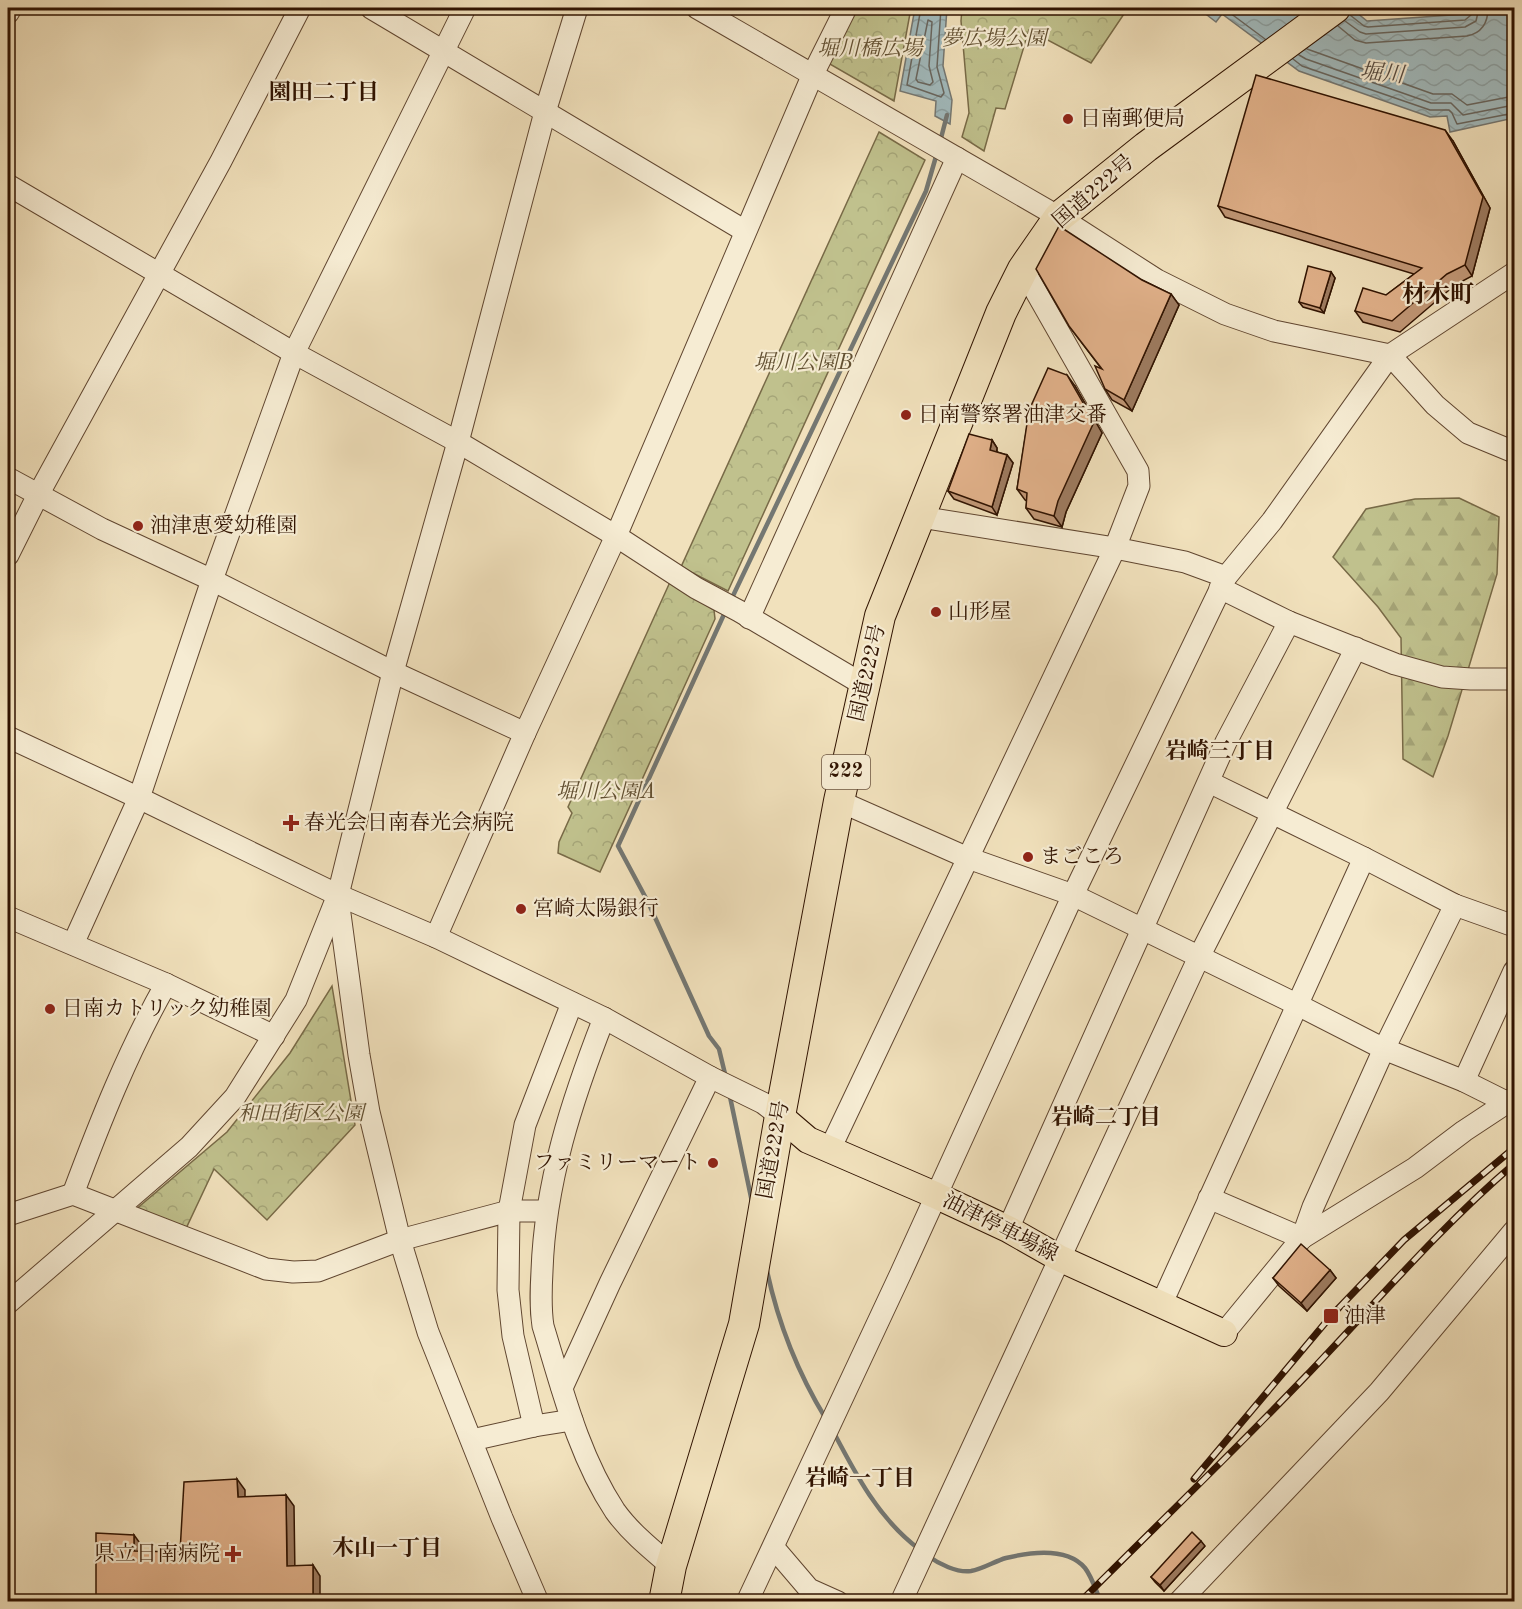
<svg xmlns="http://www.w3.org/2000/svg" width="1522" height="1609" viewBox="0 0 1522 1609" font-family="'Old Standard TT','Noto Serif JP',serif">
<defs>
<pattern id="forest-firs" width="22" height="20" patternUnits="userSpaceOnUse" patternTransform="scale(1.5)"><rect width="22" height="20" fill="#c0c18d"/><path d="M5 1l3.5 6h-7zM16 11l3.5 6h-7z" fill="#a5a578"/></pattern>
<pattern id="park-crowns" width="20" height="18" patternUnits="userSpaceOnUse" patternTransform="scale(1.5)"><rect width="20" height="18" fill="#c0c18d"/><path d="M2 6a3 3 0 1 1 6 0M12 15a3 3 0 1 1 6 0" fill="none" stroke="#a5a578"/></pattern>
<pattern id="water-waves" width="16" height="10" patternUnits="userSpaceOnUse" patternTransform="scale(1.5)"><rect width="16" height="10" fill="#a1babd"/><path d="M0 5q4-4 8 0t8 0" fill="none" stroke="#8b9fa1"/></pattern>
</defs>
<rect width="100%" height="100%" fill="#f1e1bc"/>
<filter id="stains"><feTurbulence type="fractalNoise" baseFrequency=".00333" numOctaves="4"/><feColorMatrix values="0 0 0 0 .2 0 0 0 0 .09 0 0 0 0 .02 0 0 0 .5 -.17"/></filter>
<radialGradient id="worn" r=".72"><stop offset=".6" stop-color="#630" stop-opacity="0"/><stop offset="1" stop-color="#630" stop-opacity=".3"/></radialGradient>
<polygon fill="url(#forest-firs)" stroke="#786a47" stroke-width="1.5" points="1459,498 1499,517 1497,574 1448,736 1433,777 1403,759 1401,638 1378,607 1333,557 1366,509 1415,499"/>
<g fill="url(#park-crowns)" stroke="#786a47" stroke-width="1.5">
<polygon points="854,8 911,8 894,101 828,63"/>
<polygon points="962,8 1128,8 1091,63 1029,30 1005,109 996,108 984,151 962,137 969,113 961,21"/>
<polygon points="879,132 925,160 728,591 681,567"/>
<polygon points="670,582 714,610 715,619 600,872 558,853 559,842 572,813 568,807"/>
<polygon points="332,986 355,1125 267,1220 214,1169 182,1237 128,1216 227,1132 290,1053"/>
</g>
<g fill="url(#water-waves)" stroke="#747772" stroke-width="1.5">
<polygon points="915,8 947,8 943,66 952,100 950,124 935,116 936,101 900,91"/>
<polygon points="1198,8 1351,8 1367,21 1465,14 1465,8 1514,8 1514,118 1450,132 1447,116 1430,117 1299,71 1222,14 1216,22"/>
</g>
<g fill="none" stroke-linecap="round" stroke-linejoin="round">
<g stroke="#68665f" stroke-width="1.5">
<polyline points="921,8 907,85 941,97 944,93 937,67 941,8"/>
<polyline points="1207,8 1214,13 1220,9 1226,10 1265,39"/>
<polyline points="1350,15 1364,26 1368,27 1465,20 1471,15 1471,8"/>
<polygon points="928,20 932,22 929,66 933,82 930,85 918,82 916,79"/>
<polyline points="1345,21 1360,32 1366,34 1465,27 1476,21 1479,8"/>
<path d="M1338 26 1355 40 1366 43 1467 36C1482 33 1488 23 1488 8"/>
<polyline points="1307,49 1433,94 1452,94 1467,105 1514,96"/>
<polyline points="1299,55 1306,59 1431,103 1451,103 1463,115 1514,105"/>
<polyline points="1293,59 1302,66 1430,110 1449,110 1452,113 1457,124 1514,113"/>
</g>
<g stroke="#747772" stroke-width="4.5">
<polyline points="940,142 947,115"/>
<polyline points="731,600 926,191 937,153"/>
<polyline points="726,610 618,846 648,902 709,1036 719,1049 726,1078"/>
<polyline points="729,1092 752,1202"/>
<path d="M767 1271C778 1322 799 1375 826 1419"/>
<path d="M833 1431C856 1475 879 1519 919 1549"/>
<path d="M928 1556C939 1564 957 1573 971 1571 983 1569 995 1561 1006 1558 1031 1552 1067 1547 1085 1568 1092 1577 1096 1591 1101 1602"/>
</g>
<g stroke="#604630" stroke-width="23">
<g id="minor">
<polyline points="371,8 745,231"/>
<polyline points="697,8 1059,217 1157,280 1225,314 1274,331 1390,355 1435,405 1468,433 1514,452"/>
<polyline points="8,13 11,8"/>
<polyline points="8,185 294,353 458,442 616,536 696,588 739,611 864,685"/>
<polyline points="8,478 102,529 212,580 393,672 525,733"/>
<polyline points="920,517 1115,548 1185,562 1226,577"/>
<polyline points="8,555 38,495 221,161 300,8"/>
<polyline points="1220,588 1289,622 1395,664 1442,677 1471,679 1514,679"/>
<polyline points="749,618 957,158"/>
<polyline points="8,737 139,798 338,895 436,937 604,1018 710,1077 763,1103 780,1116"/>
<polyline points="1209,782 1364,858 1455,905 1514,926"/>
<polyline points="839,801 968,858 1073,895 1296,1004 1384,1049 1464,1081 1508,1103"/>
<polyline points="338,899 359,1055 369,1112 400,1240 428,1332 502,1518 538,1602"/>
<polyline points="8,917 166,984 274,1036"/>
<polyline points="436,937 525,733 616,536 813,74 846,8"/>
<polyline points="73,944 139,798 212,580 294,353 465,8"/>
<path d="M604 1018C572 1100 545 1182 542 1271 541 1289 540 1307 543 1326 562 1388 578 1455 615 1511 630 1532 651 1549 671 1566"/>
<polyline points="1464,1081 1514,971"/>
<polyline points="830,1149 1115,548 1139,486 1138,471 1023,269"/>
<path d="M73 1194C100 1122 128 1051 166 984"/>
<polyline points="1209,1198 1302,1238"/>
<polyline points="8,1215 73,1194 266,1269 293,1272 318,1271 400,1240 509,1211 547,1211"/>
<polyline points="1008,1229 1226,742 1289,622"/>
<polyline points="1302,1238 1415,1168 1464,1131 1514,1098"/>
<polyline points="8,1303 189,1147 235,1097 296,1000 338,895 393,672 458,442 545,112 577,8"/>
<polyline points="1161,1305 1364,858"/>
<polyline points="1224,1333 1302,1238 1313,1207 1384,1049 1455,905"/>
<polyline points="562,1388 610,1283 710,1077"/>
<polyline points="534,1426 513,1336 508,1290 509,1211 525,1125 572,1003"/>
<polyline points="472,1440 534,1426 572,1420"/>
<polyline points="774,1548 809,1589 838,1602"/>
<polyline points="747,1602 900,1275 1073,895 1226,577 1272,521 1390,355 1514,273"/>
<polyline points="901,1602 1199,957 1356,648"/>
<polyline points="1179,1602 1379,1392 1514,1231"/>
</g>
</g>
<g stroke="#301301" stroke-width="28">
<polyline id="major" points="780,1116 808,1140 935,1195 1008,1229 1059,1258 1224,1333"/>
</g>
<g stroke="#301301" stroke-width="32">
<polyline id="highway" points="664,1602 671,1566 744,1324 780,1116 839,801 880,616 1001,313 1023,269 1059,217 1146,147 1335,8"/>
</g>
<use href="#minor" stroke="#f6ecd3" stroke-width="21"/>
<use href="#major" stroke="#f1e1bc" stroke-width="26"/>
<use href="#highway" stroke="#f1e1bc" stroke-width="30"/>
<g stroke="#301301" stroke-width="7">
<g id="rail">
<polyline points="1194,1479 1331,1316 1404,1240 1514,1148"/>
<path d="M1080 1602C1155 1527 1231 1454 1305 1377 1374 1305 1438 1229 1514 1164"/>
</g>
</g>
<use href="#rail" stroke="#f6ecd3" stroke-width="4.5" stroke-dasharray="14" stroke-linecap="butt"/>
</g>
<g fill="#c29877" stroke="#301301" stroke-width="1.5">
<polygon points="1453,141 1490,208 1472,276 1455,285 1400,332 1363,322 1355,311 1386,295 1414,274 1225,217 1218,206"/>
<polygon points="1331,272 1335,278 1324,313 1303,307 1299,302"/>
<polygon points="1142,280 1171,294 1179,305 1132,411 1112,400 1105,389 1101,368 1069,326"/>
<polygon points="1075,386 1102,433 1066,512 1062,527 1034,519 1026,508 1027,501 1025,500 1017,489 1028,420 1026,417"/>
<polygon points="992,440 997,448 997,452 1007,455 1013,463 997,515 954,499 948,491"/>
<polygon points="1330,1270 1336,1278 1307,1311 1279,1286 1273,1278"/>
<polygon points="1205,1546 1164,1591 1155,1582 1151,1577"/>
</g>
<g fill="#9e7c61" stroke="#301301" stroke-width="1.5">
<polygon points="1445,130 1453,141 1490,208 1472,276 1465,265"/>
<polygon points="1331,272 1335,278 1324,313 1320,308"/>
<polygon points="1171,294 1179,305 1132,411 1124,400"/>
<polygon points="1067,375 1075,386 1102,433 1066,512 1062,527 1054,516"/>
<polygon points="992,440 997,448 996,458 990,450"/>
<polygon points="1007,455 1013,463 997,515 992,507"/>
<polygon points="1330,1270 1336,1278 1307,1311 1301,1303"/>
<polygon points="237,1479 245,1490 245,1508 238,1497"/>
<polygon points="286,1495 294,1506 295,1577 287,1566"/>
<polygon points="134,1535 142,1546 142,1562 134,1551"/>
<polygon points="1201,1541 1205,1546 1164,1591 1160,1585"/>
<polygon points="313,1565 320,1576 320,1602 313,1602"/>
</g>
<g fill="#e1b18a" stroke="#301301" stroke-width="1.5">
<polygon points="1256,75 1445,130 1483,197 1465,265 1447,274 1392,321 1355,311 1363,288 1386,295 1422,268 1218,206"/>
<polygon points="1059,226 1142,280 1171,294 1124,400 1105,389 1095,366 1102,369 1069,326 1036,269"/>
<polygon points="1308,266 1331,272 1320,308 1299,302"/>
<polygon points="1048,368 1067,375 1094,422 1058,501 1054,516 1026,508 1027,493 1017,489 1028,417 1026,417"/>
<polygon points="969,434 992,440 990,450 1007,455 992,507 948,491"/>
<polygon points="1301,1244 1330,1270 1301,1303 1273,1278"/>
<polygon points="237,1479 238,1497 286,1495 287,1566 313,1565 313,1602 96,1602 96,1533 134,1535 134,1551 180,1552 184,1482"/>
<polygon points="1192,1532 1201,1541 1160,1585 1151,1577"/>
</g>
<g fill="#8f2418" stroke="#f6ecd3" stroke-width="2">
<circle cx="1068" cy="119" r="6"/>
<circle cx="906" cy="415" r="6"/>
<circle cx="138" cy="526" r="6"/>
<circle cx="936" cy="612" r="6"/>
<path d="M288 814h6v6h6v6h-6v6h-6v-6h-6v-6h6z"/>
<circle cx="1028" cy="857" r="6"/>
<circle cx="521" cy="909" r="6"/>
<circle cx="50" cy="1009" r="6"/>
<circle cx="713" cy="1163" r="6"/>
<rect x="1323" y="1308" width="16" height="16" rx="3"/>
<path d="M230 1545h6v6h6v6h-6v6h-6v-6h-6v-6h6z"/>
</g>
<g text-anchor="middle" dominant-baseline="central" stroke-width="4.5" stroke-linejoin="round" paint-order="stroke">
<rect fill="#f6ecd3" stroke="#6b5440" stroke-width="1.5" x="822" y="755" width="48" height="34" rx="4.5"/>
<g font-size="20" font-weight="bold" fill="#301301">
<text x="846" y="772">222</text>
</g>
<g font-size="21" font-style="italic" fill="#625032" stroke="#f6ecd3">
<text x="994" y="39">夢広場公園</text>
<text x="870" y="49">堀川橋広場</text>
<text x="803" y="363">堀川公園B</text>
<text x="606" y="792">堀川公園A</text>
<text x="301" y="1114">和田街区公園</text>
</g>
<g font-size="21" fill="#301301" stroke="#f6ecd3" text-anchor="start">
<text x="1080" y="119">日南郵便局</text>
<text x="918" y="415">日南警察署油津交番</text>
<text x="150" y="526">油津恵愛幼稚園</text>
<text x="948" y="612">山形屋</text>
<text x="304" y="823">春光会日南春光会病院</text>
<text x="1040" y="857">まごころ</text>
<text x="533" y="909">宮崎太陽銀行</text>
<text x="62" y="1009">日南カトリック幼稚園</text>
<text x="701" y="1163" text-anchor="end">ファミリーマート</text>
<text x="1344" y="1316">油津</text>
<text x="220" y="1554" text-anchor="end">県立日南病院</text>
</g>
<g font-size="21" fill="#301301" stroke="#f6ecd3">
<text transform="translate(1094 192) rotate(-41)">国道222号</text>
<text transform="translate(868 673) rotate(-77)">国道222号</text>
<text transform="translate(774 1150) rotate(-80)">国道222号</text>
<text transform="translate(1000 1228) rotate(27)">油津停車場線</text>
</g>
<g font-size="22" font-style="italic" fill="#584d43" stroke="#f6ecd3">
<text transform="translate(1382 74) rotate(5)">堀川</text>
</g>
<g font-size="22" font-weight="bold" fill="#301301" stroke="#f6ecd3">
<text x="324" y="93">園田二丁目</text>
<text x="1220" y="752">岩崎三丁目</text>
<text x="1106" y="1118">岩崎二丁目</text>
<text x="860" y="1479">岩崎一丁目</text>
<text x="387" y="1549">木山一丁目</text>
</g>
<g font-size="24" font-weight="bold" fill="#301301" stroke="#f6ecd3">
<text x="1438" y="296">材木町</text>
</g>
</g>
<rect width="1522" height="1609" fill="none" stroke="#f1e1bc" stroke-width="30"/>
<rect x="9" y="9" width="1504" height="1591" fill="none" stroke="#301301" stroke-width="3"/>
<rect x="15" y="15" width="1492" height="1579" fill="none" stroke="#301301" stroke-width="1.5"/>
<rect width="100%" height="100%" filter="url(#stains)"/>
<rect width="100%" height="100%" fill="url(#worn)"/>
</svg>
